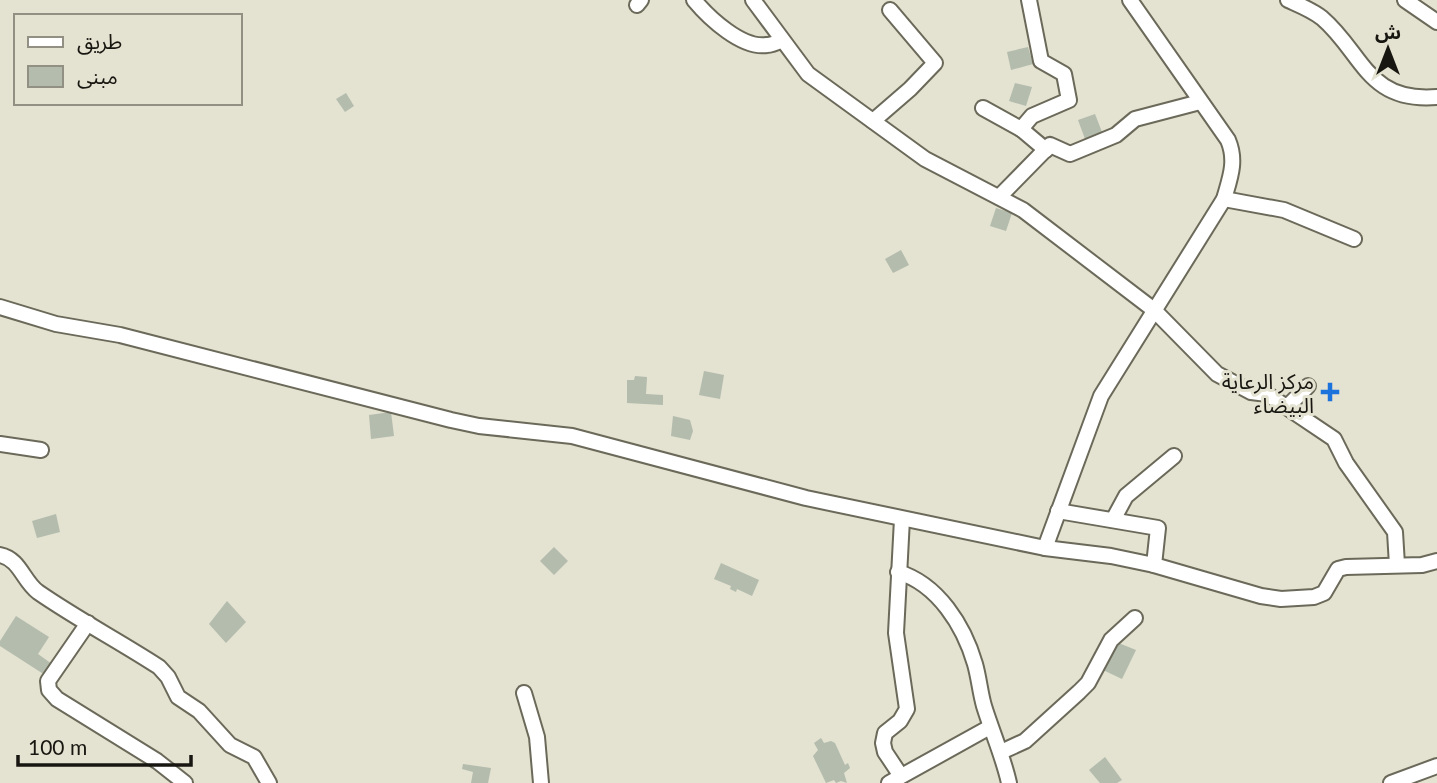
<svg xmlns="http://www.w3.org/2000/svg" width="1437" height="783" viewBox="0 0 1437 783" font-family="Lato,'Noto Sans Arabic',sans-serif">
<rect width="100%" height="100%" fill="#e4e2d0"/>
<g fill="#b3bcad">
<polygon points="1028,47 1033,64 1011,70 1007,52"/>
<polygon points="1015,83 1032,87 1026,106 1009,101"/>
<polygon points="346,93 354,106 345,112 336,99"/>
<polygon points="1095,114 1102,132 1085,139 1078,120"/>
<polygon points="996,208 1012,213 1006,231 990,226"/>
<polygon points="901,250 909,265 893,273 885,259"/>
<polygon points="704,371 724,375 720,399 699,395"/>
<polygon points="635,376 647,377 646,394 663,395 663,405 627,403 627,380 634,380"/>
<polygon points="391,412 394,436 371,439 369,415"/>
<polygon points="673,416 690,420 693,431 690,440 671,436"/>
<polygon points="56,514 60,532 37,538 32,521"/>
<polygon points="554,547 568,561 554,575 540,561"/>
<polygon points="721,563 759,580 752,596 737,589 736,592 730,589 731,586 714,579"/>
<polygon points="227,601 246,622 226,643 209,624"/>
<polygon points="16,616 49,637 38,654 52,664 45,675 0,646 0,641"/>
<polygon points="1116,642 1136,650 1122,679 1103,670"/>
<polygon points="821,738 824,743 831,741 835,743 845,765 848,763 850,768 844,773 847,783 841,781 836,783 834,780 826,783 813,756 818,750 814,743"/>
<polygon points="1105,757 1122,780 1117,783 1100,783 1089,770"/>
<polygon points="463,764 491,768 488,783 471,783 473,772 462,769"/>
</g>
<g fill="none" stroke-linecap="round" stroke-linejoin="round">
<g stroke="#6b6959" stroke-width="18">
<g id="street">
<path d="M694 0C709 18 742 49 767 45 772 45 778 42 782 40"/>
<polyline points="753,0 808,74 925,159 1023,210 1154,310 1217,374 1251,392 1267,394 1334,439 1346,463 1395,532 1397,565"/>
<polyline points="1029,0 1041,61 1064,74 1069,100 1032,116 1021,129 1046,150"/>
<path d="M1288 0C1299 5 1312 10 1322 18 1363 53 1367 103 1437 97"/>
<polyline points="1405,0 1437,22"/>
<polyline points="637,5 641,0"/>
<polyline points="983,108 1021,129"/>
<polyline points="873,121 910,89 935,63 890,10"/>
<polyline points="1000,196 1050,145 1070,154 1116,135 1135,119 1200,102"/>
<polyline points="1224,199 1284,210 1354,239"/>
<polyline points="0,307 56,324 120,335 451,420 479,426 572,436 806,498 1045,548 1111,556 1154,565 1261,596 1281,599 1314,597 1324,593 1338,569 1346,567 1422,565 1437,561"/>
<polyline points="1287,407 1308,386"/>
<polyline points="0,444 41,450"/>
<polyline points="1058,511 1158,528 1154,565"/>
<polyline points="1113,520 1126,496 1174,456"/>
<path d="M1045 548 1101 396 1224 199C1230 178 1237 161 1228 140L1130 0"/>
<path d="M0 555C20 559 23 581 38 592 77 619 119 641 159 667L168 677 178 697 199 711 230 745 254 757 269 783"/>
<path d="M898 572C938 584 964 626 975 664 979 678 980 692 984 706 992 732 1003 756 1009 783"/>
<polyline points="88,623 48,681 49,690 57,699 157,761 185,783"/>
<polyline points="524,693 537,737 541,783"/>
<polyline points="1001,752 1025,741 1079,692 1088,683 1111,640 1135,618"/>
<polyline points="901,776 885,752 883,743 885,733 900,721 907,709 896,633 902,519"/>
<polyline points="889,783 990,727"/>
<polyline points="1391,783 1437,766"/>
</g>
</g>
<use href="#street" stroke="#fff" stroke-width="14"/>
</g>
<path fill="#1c73dc" stroke="#e4e2d0" stroke-width="2.5" d="M1326.5 381.5h7v7h7v7h-7v7h-7v-7h-7v-7h7z"/>
<g text-anchor="middle" dominant-baseline="central" stroke-width="6" stroke-linejoin="round" paint-order="stroke">
<g font-size="21" fill="#171610" stroke="#e4e2d0" text-anchor="end">
<text x="1314" y="380">مركز الرعاية<tspan x="1314" dy="24">البيضاء</tspan></text>
</g>
</g>
<rect x="14" y="14" width="228" height="91" fill="#e4e2d0" stroke="#929083" stroke-width="2"/>
<rect x="28" y="37" width="35" height="10" fill="#ffffff" stroke="#929083" stroke-width="2"/>
<text x="77" y="49" font-size="21" fill="#171610">طريق</text>
<rect x="28" y="66" width="35" height="21" fill="#b3bcad" stroke="#929083" stroke-width="2"/>
<text x="77" y="84" font-size="21" fill="#171610">مبنى</text>
<g transform="translate(1388 49)" stroke="#e4e2d0" stroke-width="5" paint-order="stroke">
<path d="M0-5L12 26L0 18L-12 26Z" fill="#171610"/>
<text y="-10" font-size="19" font-weight="bold" text-anchor="middle" fill="#171610">ش</text>
</g>
<path d="M18 755v10h173v-10" fill="none" stroke="#171610" stroke-width="3.5"/>
<text x="28" y="755" font-size="21" fill="#171610" stroke="#e4e2d0" stroke-width="5" paint-order="stroke">100 m</text>
</svg>
